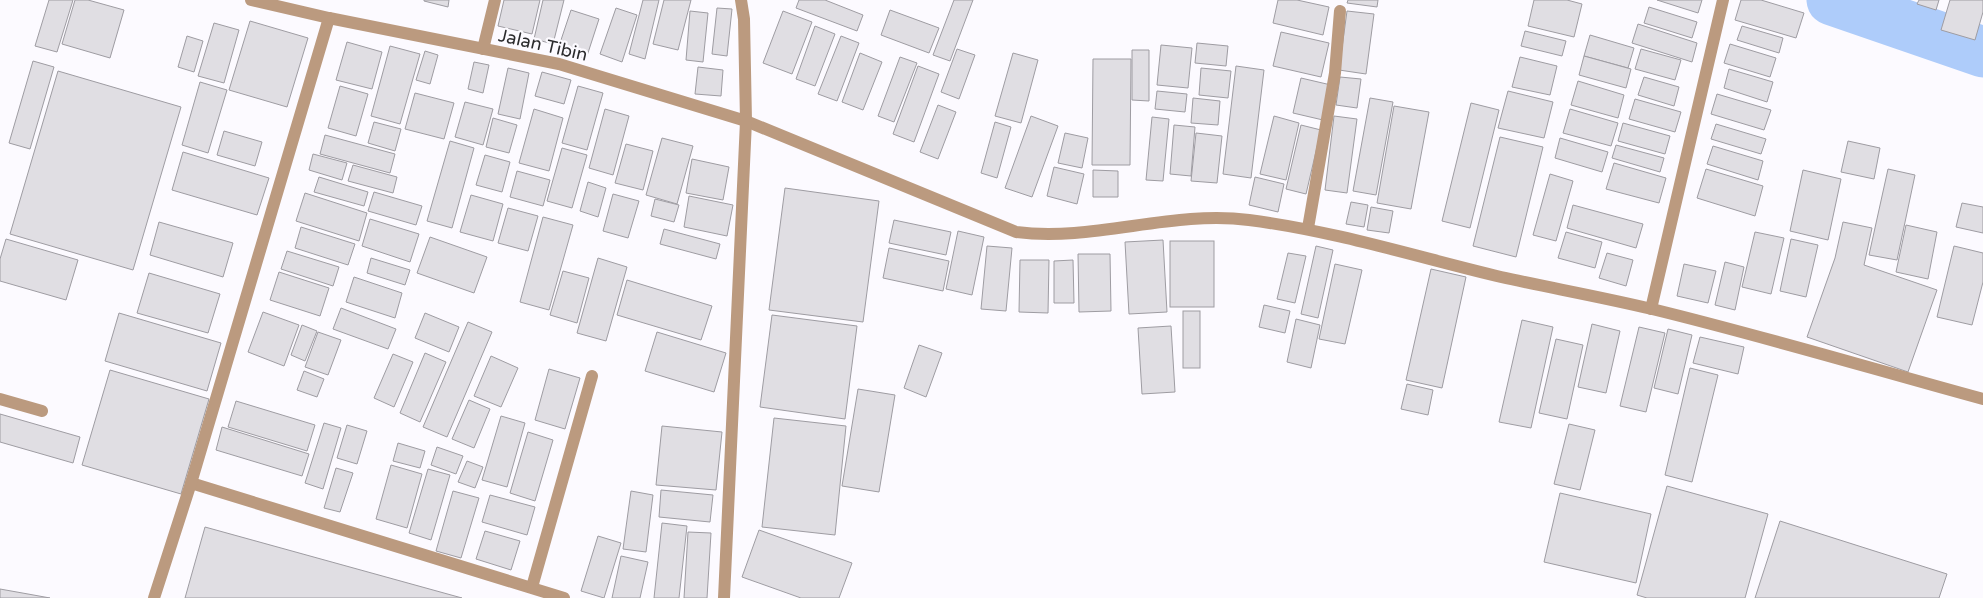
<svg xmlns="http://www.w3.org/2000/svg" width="1983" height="598" viewBox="0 0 1983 598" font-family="'Varela Round',sans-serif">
<rect width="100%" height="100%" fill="#fcfaff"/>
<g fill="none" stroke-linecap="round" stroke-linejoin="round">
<polyline stroke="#aeccfa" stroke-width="51" points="1832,0 1983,52"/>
</g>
<g fill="#e0dee3" stroke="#9e9ca2">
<polygon points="49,0 73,0 57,52 35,46"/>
<polygon points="75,0 88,0 124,10 110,58 62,44"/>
<polygon points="424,0 449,0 448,7 424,1"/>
<polygon points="504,0 540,0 532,34 498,26"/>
<polygon points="543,0 564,0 553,44 534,39"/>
<polygon points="643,0 659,0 645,59 629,54"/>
<polygon points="664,0 691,0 678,50 653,44"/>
<polygon points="799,0 825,0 863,15 857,31 796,8"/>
<polygon points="954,0 973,0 950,61 933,55"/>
<polygon points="1278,0 1297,0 1329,7 1323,35 1273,23"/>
<polygon points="1348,0 1378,0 1377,7 1347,3"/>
<polygon points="1534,0 1567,0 1582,4 1574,37 1528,26"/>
<polygon points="1657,0 1702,0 1698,13"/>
<polygon points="1741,0 1761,0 1804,13 1796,38 1735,20"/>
<polygon points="1919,0 1939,0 1936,10 1917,4"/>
<polygon points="1950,0 1983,0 1983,12 1975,40 1941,30"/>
<polygon points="1649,7 1697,22 1692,38 1644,23"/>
<polygon points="616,8 637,15 622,62 600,54"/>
<polygon points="717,8 732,9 727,56 712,54"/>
<polygon points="571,10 599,19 586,59 558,49"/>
<polygon points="890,10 939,28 929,53 881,35"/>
<polygon points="690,11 708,13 703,62 686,60"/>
<polygon points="783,11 812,22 792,74 763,63"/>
<polygon points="1347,11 1374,14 1366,74 1339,70"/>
<polygon points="250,21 308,38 287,107 229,90"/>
<polygon points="214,23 239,30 224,83 198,76"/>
<polygon points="1638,24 1697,43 1692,62 1632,43"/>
<polygon points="815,26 835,34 815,86 796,79"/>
<polygon points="1742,26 1783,38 1779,53 1737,40"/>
<polygon points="1525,31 1566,41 1562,56 1521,46"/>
<polygon points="1281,32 1329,43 1321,77 1273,66"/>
<polygon points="1590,35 1634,48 1628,68 1584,56"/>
<polygon points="187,36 203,41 194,72 178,67"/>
<polygon points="841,36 859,43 837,101 818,94"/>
<polygon points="347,42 382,52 372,89 336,80"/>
<polygon points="1197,43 1228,46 1226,66 1195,63"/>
<polygon points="1730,44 1776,58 1770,77 1724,63"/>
<polygon points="1161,45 1192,48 1188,88 1157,85"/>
<polygon points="390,46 420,54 400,124 371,116"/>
<polygon points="957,49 975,55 959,99 941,92"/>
<polygon points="1641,49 1681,60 1675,80 1635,69"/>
<polygon points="1132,50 1149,50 1149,101 1132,100"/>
<polygon points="425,51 438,55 430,84 416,80"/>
<polygon points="860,53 882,62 863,110 842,102"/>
<polygon points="1013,53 1038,60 1021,123 995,116"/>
<polygon points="1584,56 1631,69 1626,88 1579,75"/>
<polygon points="900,57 917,63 894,122 878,116"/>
<polygon points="1520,57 1557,66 1550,95 1512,87"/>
<polygon points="1093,59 1131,59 1130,165 1092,165"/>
<polygon points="33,61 54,67 30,149 9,143"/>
<polygon points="474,62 489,65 483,93 468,89"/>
<polygon points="918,66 939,74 914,142 893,134"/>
<polygon points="1236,66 1264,70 1251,178 1223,174"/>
<polygon points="698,67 723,70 721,96 695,94"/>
<polygon points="508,68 529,73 520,119 498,114"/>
<polygon points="1201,68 1231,71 1228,98 1199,95"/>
<polygon points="1729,69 1773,82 1767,102 1724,88"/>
<polygon points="58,71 181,107 133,270 10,234"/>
<polygon points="542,72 571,80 564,104 535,96"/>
<polygon points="1340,77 1361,79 1357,108 1336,105"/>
<polygon points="1644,77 1679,87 1674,106 1638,95"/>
<polygon points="1301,78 1331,85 1323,120 1293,113"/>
<polygon points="1578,81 1624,95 1618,118 1571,105"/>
<polygon points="200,82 227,90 208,153 182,145"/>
<polygon points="340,86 368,94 356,136 328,128"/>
<polygon points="578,86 603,93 587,150 562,143"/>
<polygon points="1157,91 1187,94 1185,112 1155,109"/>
<polygon points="1508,91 1553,102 1544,138 1498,128"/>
<polygon points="415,93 454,103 444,139 405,129"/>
<polygon points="1717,94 1771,110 1764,130 1711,114"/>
<polygon points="1193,98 1220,101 1218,125 1191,123"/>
<polygon points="1370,98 1393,102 1376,195 1353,191"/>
<polygon points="1635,99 1681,112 1675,132 1629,119"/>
<polygon points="465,102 493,109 483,145 455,137"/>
<polygon points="1471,103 1499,110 1470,228 1442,221"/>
<polygon points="938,105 956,112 938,159 920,152"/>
<polygon points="1394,106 1429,112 1411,209 1377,203"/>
<polygon points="534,109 563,118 549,171 519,163"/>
<polygon points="605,109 629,116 613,175 589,168"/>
<polygon points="1570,109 1618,123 1611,146 1563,133"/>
<polygon points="1031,116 1058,126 1032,197 1005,188"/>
<polygon points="1274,116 1299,123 1286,180 1260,174"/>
<polygon points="1334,116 1357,119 1347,193 1325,190"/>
<polygon points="1152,117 1169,119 1163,181 1146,180"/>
<polygon points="493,118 517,125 509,153 486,147"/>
<polygon points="374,122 401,129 395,151 368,143"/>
<polygon points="995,122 1011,127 997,178 981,173"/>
<polygon points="1623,123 1670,136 1665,154 1618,141"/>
<polygon points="1716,124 1766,139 1761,154 1711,139"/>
<polygon points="1174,125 1195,127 1191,176 1170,174"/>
<polygon points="1301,125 1321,130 1306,194 1286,189"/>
<polygon points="224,131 262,142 255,166 217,155"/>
<polygon points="1065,133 1088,138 1082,168 1058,163"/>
<polygon points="1196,133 1222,136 1217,183 1191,181"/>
<polygon points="325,135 395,154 390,173 320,154"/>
<polygon points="1500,137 1543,147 1516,257 1473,246"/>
<polygon points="662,138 693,146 677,204 646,195"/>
<polygon points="1560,138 1608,152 1602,172 1555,158"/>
<polygon points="450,141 474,148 452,228 427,221"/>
<polygon points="1848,141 1880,148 1874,179 1841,172"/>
<polygon points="626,144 653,151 643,190 615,183"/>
<polygon points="1616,145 1664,158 1660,172 1612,158"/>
<polygon points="1713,146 1763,161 1758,180 1707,164"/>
<polygon points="562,148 587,155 572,208 547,201"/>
<polygon points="183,152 269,178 257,215 172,190"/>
<polygon points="313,154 347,163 342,180 309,170"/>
<polygon points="485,155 510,162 502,192 476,185"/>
<polygon points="692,159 729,167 723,200 686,193"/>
<polygon points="1614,163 1666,178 1659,203 1606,189"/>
<polygon points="353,165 397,177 393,193 348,181"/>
<polygon points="1054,167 1084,174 1077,204 1047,196"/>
<polygon points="1706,169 1763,186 1755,216 1697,198"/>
<polygon points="1888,169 1915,175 1897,260 1869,255"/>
<polygon points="1093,170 1118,171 1118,197 1093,197"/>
<polygon points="1803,170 1841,179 1828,240 1790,231"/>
<polygon points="517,171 550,180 543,206 510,197"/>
<polygon points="1550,174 1573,181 1556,241 1533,235"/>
<polygon points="319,177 368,192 364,206 314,192"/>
<polygon points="1255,177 1284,184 1278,212 1249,205"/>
<polygon points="588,182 606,188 598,217 580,211"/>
<polygon points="785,188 879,201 863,322 769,310"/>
<polygon points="374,192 422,206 416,225 368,211"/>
<polygon points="305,193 367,213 359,241 296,221"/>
<polygon points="613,194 639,201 628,238 603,231"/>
<polygon points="471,195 503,204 493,241 460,232"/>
<polygon points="689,196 733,205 727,236 684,227"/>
<polygon points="655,199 679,205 674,222 651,216"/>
<polygon points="1351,202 1368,205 1364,227 1346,224"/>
<polygon points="1962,203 1983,207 1983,233 1956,227"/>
<polygon points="1573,205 1643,224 1636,248 1567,228"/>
<polygon points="1371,207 1393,211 1389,233 1367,230"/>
<polygon points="508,208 538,216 528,251 498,243"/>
<polygon points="543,217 573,225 549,310 520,302"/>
<polygon points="370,219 419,234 410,262 362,246"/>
<polygon points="894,220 951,232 946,255 889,243"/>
<polygon points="159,222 233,243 223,277 150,255"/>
<polygon points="1843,222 1872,228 1864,265 1937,290 1908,372 1807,337 1835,258"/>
<polygon points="1906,225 1937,232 1928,279 1896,272"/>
<polygon points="301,227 355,244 348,265 295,248"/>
<polygon points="664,229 720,244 716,259 660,244"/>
<polygon points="958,231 984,237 972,295 946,289"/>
<polygon points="1566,232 1602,242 1595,268 1558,258"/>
<polygon points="1755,232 1784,238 1771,294 1742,287"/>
<polygon points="430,237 487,257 474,293 417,273"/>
<polygon points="6,239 78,260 66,300 0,281 0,259"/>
<polygon points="1791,239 1818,245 1806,297 1780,291"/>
<polygon points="1163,240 1167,312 1129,314 1125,242"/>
<rect x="1170" y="241" width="44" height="66"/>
<polygon points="987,246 1012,248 1006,311 981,309"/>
<polygon points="1316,246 1333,250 1318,318 1301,314"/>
<polygon points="1954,246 1983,253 1983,282 1972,325 1937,317"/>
<polygon points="889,248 949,261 943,291 883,278"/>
<polygon points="287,251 339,267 333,286 281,269"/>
<polygon points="1288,253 1306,256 1295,303 1277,299"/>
<polygon points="1607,253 1633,260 1626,286 1599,278"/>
<polygon points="1078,254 1110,254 1111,311 1079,312"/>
<polygon points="371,258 410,270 405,285 367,273"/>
<polygon points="598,258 627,267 606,341 577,333"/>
<polygon points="1020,260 1049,260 1048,313 1019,312"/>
<polygon points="1073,260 1074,303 1054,303 1054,261"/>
<polygon points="1725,262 1744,267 1735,310 1715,305"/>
<polygon points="1335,264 1362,270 1345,344 1319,339"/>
<polygon points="1684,264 1716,271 1708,303 1677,296"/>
<polygon points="1431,269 1466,277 1442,388 1406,380"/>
<polygon points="563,271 589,278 577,323 550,315"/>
<polygon points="279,272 329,288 320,316 270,300"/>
<polygon points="149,273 220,294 208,333 137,313"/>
<polygon points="354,277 402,293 395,318 346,302"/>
<polygon points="627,280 712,306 701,340 617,315"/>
<polygon points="1264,305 1290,311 1285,333 1259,327"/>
<polygon points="341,308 396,329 388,349 333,329"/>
<rect x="1183" y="311" width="17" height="57"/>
<polygon points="263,312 299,325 284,366 248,352"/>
<polygon points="119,313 221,343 207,391 105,361"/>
<polygon points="425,313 459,327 449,352 415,338"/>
<polygon points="772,315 857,326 845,419 760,407"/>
<polygon points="1296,319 1320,325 1311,368 1287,362"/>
<polygon points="1522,320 1553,327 1531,428 1499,422"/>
<polygon points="468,322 492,332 447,437 423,427"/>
<polygon points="1592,324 1620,331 1606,393 1578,387"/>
<polygon points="302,325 317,331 305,361 291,355"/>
<polygon points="1171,326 1175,392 1142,394 1138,328"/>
<polygon points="1639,327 1665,333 1646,412 1620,406"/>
<polygon points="1668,329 1692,335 1678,394 1654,388"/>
<polygon points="318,332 341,340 328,375 305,367"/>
<polygon points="657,332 726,353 714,392 645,371"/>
<polygon points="1700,337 1744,347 1738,374 1693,363"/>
<polygon points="1556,339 1583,345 1567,419 1539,413"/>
<polygon points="919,345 942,353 926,397 904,388"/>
<polygon points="425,353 446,362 420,422 400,413"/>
<polygon points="393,354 413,362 394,407 374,398"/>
<polygon points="491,356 518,368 501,407 474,396"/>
<polygon points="1690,368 1718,375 1692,482 1665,475"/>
<polygon points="549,369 580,378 565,429 535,420"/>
<polygon points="110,370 209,399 181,494 82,465"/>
<polygon points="304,371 324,379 317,397 297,390"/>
<polygon points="1407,384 1433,390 1428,415 1401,409"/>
<polygon points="858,389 895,395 879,492 842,486"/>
<polygon points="469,400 490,409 474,448 452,439"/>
<polygon points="236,401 315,425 307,451 228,427"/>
<polygon points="0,414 80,437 73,463 0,442"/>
<polygon points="501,416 525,423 507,487 482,480"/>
<polygon points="774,418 846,426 835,535 762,527"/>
<polygon points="324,423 341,428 323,489 305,483"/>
<polygon points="1569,424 1595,430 1580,490 1554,484"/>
<polygon points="347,425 367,431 357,464 337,458"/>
<polygon points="662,426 722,432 716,490 656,485"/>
<polygon points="222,427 309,454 302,476 216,450"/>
<polygon points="528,432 553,440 535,501 510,493"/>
<polygon points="398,443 425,451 420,468 393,461"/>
<polygon points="437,447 463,456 456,474 431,465"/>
<polygon points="467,461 483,467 475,488 458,482"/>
<polygon points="391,465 422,474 407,528 376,519"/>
<polygon points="336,468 353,473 340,512 324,508"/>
<polygon points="428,469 450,475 431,540 409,533"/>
<polygon points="1667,486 1768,514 1745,598 1647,598 1637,595"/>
<polygon points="661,490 713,495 710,522 659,517"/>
<polygon points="453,491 479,498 461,558 436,551"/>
<polygon points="631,491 653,495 646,552 623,549"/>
<polygon points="1560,493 1651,514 1636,583 1544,562"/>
<polygon points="490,495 535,507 527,535 482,522"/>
<polygon points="1780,521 1947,574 1939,598 1755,598"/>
<polygon points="662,523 687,526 679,598 654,598"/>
<polygon points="205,527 462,598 185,598"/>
<polygon points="759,530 852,563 839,598 801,598 742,577"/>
<polygon points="485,531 520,541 511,570 476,559"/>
<polygon points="688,532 711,533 707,598 684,598"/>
<polygon points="598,536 621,543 604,598 581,591"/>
<polygon points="621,556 648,562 640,598 612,598"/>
<polygon points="0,589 28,594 50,598 0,598"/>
</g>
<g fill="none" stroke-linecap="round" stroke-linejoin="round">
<polyline stroke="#bb9a7f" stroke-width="12" points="0,399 42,411"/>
<g stroke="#bb9a7f" stroke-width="12">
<path d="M251 0 329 18 559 64 746 121 1016 232C1094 242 1171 210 1249 220 1335 231 1417 257 1501 277 1551 288 1602 297 1652 309 1763 336 1873 369 1983 399"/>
<polyline points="483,49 495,0"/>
<polyline points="1308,228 1335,73 1340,11"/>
<polyline points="1651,309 1723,0"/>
<polyline points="191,483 564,598"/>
<polyline points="532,587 592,376"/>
<polyline points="154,598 191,483 329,18"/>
<polyline points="724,598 746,121 744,19 741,0"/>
</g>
</g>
<g text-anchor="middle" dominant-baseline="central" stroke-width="4.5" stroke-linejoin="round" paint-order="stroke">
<g font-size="18" fill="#2b2b2d" stroke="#fcfaff">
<text transform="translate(543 45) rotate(13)">Jalan Tibin</text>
</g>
</g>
</svg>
